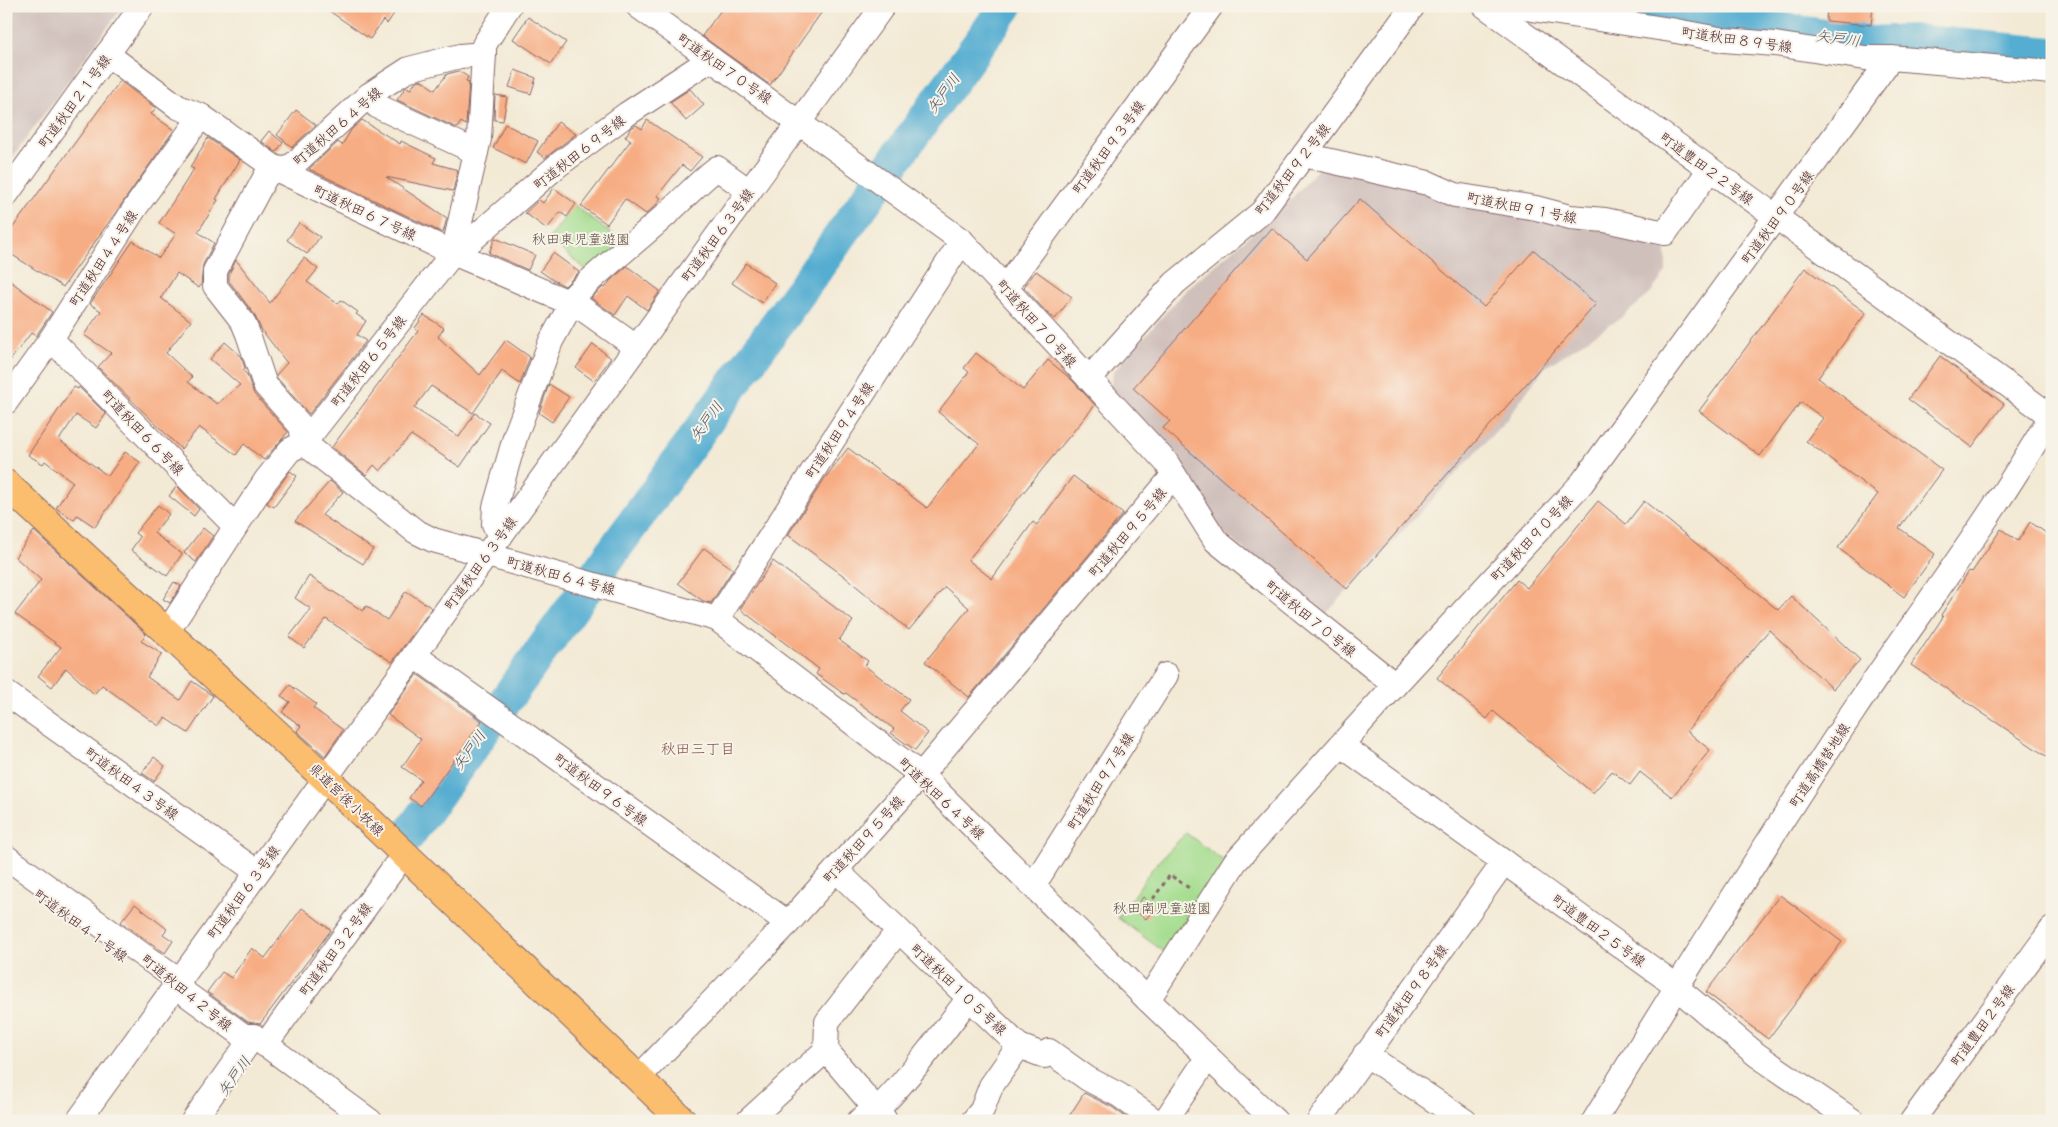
<svg xmlns="http://www.w3.org/2000/svg" width="2058" height="1127" viewBox="0 0 2058 1127" font-family="'Patrick Hand','Klee One',sans-serif">
<rect width="100%" height="100%" fill="#f7f3e8"/>
<filter id="ink" filterUnits="userSpaceOnUse"><feTurbulence type="fractalNoise" baseFrequency=".02" numOctaves="2"/><feDisplacementMap in="SourceGraphic" scale="10" xChannelSelector="R" yChannelSelector="G"/><feConvolveMatrix kernelMatrix="1 2 1 2 8 2 1 2 1" color-interpolation-filters="sRGB"/></filter>
<filter id="wash" filterUnits="userSpaceOnUse"><feTurbulence type="fractalNoise" baseFrequency=".0096" numOctaves="4" result="noise"/><feDisplacementMap in="SourceGraphic" scale="20" xChannelSelector="R" yChannelSelector="G"/><feGaussianBlur stdDeviation="1.12" result="paint"/><feColorMatrix in="noise" values="0 0 0 0 0 0 0 0 0 0 0 0 0 0 0 0 0 1.4 0 .05"/><feComposite in="paint" operator="in"/></filter>
<g filter="url(#wash)">
<rect width="100%" height="100%" fill="#f3ead5"/>
<g fill="#d0c0bc">
<polygon points="6,6 123,6 6,166"/>
<polygon points="1322,164 1671,240 1666,247 1666,272 1648,296 1622,317 1544,368 1507,419 1325,615 1221,531 1110,390 1113,372 1186,290 1286,205"/>
</g>
<g fill="#a4dd8f" stroke="#777e5d">
<polygon points="574,205 625,244 590,273 549,239"/>
<polygon points="1186,833 1225,862 1167,954 1118,918 1154,866"/>
</g>
<g fill="none" stroke-linecap="round" stroke-linejoin="round">
<g stroke="#54add1" stroke-width="34">
<polyline points="1625,6 1872,43 1911,41 2052,54"/>
<polyline points="407,837 1006,6"/>
</g>
</g>
<g id="blocks">
<g fill="#f7ad84">
<polygon points="322,6 399,6 387,24 383,20 370,39"/>
<polygon points="724,6 826,6 770,85 702,36"/>
<polygon points="1827,6 1873,6 1871,25 1826,21"/>
<polygon points="528,17 566,42 551,64 513,39"/>
<polygon points="515,70 536,78 531,94 509,87"/>
<polygon points="459,71 468,77 466,81 469,82 466,125 461,122 457,128 397,100 406,87 411,89 416,81 421,80 435,90 447,74"/>
<polygon points="120,81 156,108 151,114 174,130 63,287 6,251 6,237"/>
<polygon points="690,89 704,105 686,121 670,102"/>
<polygon points="495,95 507,97 503,121 494,120"/>
<polygon points="296,110 316,125 292,147 277,135"/>
<polygon points="362,120 400,144 401,141 436,158 433,163 458,170 453,191 386,177 447,218 443,233 309,169 338,142 342,145 351,130"/>
<polygon points="647,120 702,157 690,171 682,165 657,196 661,198 656,205 646,214 625,199 607,224 581,206 631,140 625,137 631,128 636,125 642,129"/>
<polygon points="558,122 576,134 545,158 537,152"/>
<polygon points="505,124 538,141 526,164 493,148"/>
<polygon points="269,131 283,143 276,152 261,141"/>
<polygon points="208,138 240,160 216,199 218,200 198,232 214,243 203,265 201,285 199,288 177,273 161,298 191,321 166,353 192,377 188,382 217,404 240,385 210,359 225,342 241,356 245,368 243,370 247,375 254,394 288,432 264,460 244,444 236,455 199,427 181,449 98,367 111,353 84,335 101,311 90,304 133,241 159,258 176,234 159,223 194,169 190,167"/>
<polygon points="554,188 576,204 567,217 560,212 547,229 525,213 539,200 543,203"/>
<polygon points="1360,199 1484,307 1534,250 1596,304 1347,589 1163,428 1170,421 1133,388 1272,228 1307,259"/>
<polygon points="299,223 320,237 307,254 287,240"/>
<polygon points="495,238 535,255 528,270 489,253"/>
<polygon points="553,253 579,272 565,286 553,280 540,271"/>
<polygon points="304,258 318,269 307,282 338,304 341,300 358,312 356,314 366,321 357,335 366,341 309,414 277,378 276,375 287,363 261,329 254,314 229,281 229,274 236,260 270,303"/>
<polygon points="746,263 775,283 762,303 732,283"/>
<polygon points="627,266 660,291 647,310 628,296 615,315 591,298 603,287 605,288 610,281"/>
<polygon points="1805,268 1866,313 1818,378 1942,470 1899,528 1935,554 1904,597 1838,548 1878,494 1806,441 1823,418 1801,402 1760,456 1699,411"/>
<polygon points="1036,271 1072,297 1055,319 1047,313 1024,287"/>
<polygon points="6,278 52,312 36,336 31,333 6,366"/>
<polygon points="424,315 444,328 438,337 480,375 506,340 530,357 520,384 502,371 473,413 431,386 414,408 459,437 475,413 490,423 460,467 411,435 380,471 374,465 366,475 332,447 418,331 415,328"/>
<polygon points="593,344 611,358 594,381 576,368"/>
<polygon points="976,353 1023,390 1048,360 1072,380 1095,405 968,560 992,579 1033,522 1037,525 1073,476 1123,514 969,697 925,662 969,608 945,587 909,630 844,576 788,535 825,478 848,448 927,508 979,444 938,412 969,372 964,368"/>
<polygon points="1940,356 2004,404 1972,447 1908,399"/>
<polygon points="549,384 569,397 552,422 539,413"/>
<polygon points="74,387 78,389 79,387 106,414 96,428 76,415 59,440 108,476 125,452 140,462 95,527 77,515 74,520 56,508 73,482 45,461 43,464 28,455"/>
<polygon points="290,471 297,476 274,507 267,503"/>
<polygon points="330,481 343,492 322,515 373,549 363,564 295,521"/>
<polygon points="177,486 199,509 194,516 169,496"/>
<polygon points="1598,501 1626,524 1644,501 1778,610 1791,596 1860,660 1833,689 1769,630 1687,731 1710,750 1672,797 1640,772 1630,785 1612,771 1593,793 1493,711 1487,719 1437,678 1517,580 1527,588"/>
<polygon points="158,505 169,514 154,533 182,554 167,576 131,550 140,537 135,533"/>
<polygon points="2030,522 2052,537 2052,760 1911,665 1943,617 1941,615 1969,571 1972,572 2001,529 2018,541"/>
<polygon points="203,528 213,536 196,562 184,553"/>
<polygon points="34,531 146,634 141,641 162,654 147,677 180,700 192,681 213,696 188,733 165,718 159,726 102,685 94,694 66,668 52,687 38,676 61,647 15,614 41,580 15,557"/>
<polygon points="704,548 733,569 711,603 703,601 678,583"/>
<polygon points="773,561 853,621 839,640 868,661 865,666 909,699 900,711 928,733 915,750 891,733 894,729 846,693 844,694 816,674 819,669 740,609"/>
<polygon points="309,576 363,611 366,606 387,620 406,591 432,608 392,662 326,619 304,648 289,637 311,609 295,598"/>
<polygon points="174,582 181,586 170,603 163,599"/>
<polygon points="417,674 482,721 421,806 409,798 421,780 402,767 421,739 388,715"/>
<polygon points="290,685 316,704 313,708 343,730 325,756 297,731 301,726 282,712 290,702 281,696"/>
<polygon points="154,757 165,766 154,781 142,773"/>
<polygon points="1780,895 1842,942 1768,1039 1706,992"/>
<polygon points="1143,897 1155,907 1146,919 1134,910"/>
<polygon points="135,904 167,929 163,934 173,941 165,953 121,922"/>
<polygon points="302,908 331,930 260,1024 248,1022 207,992 222,972 231,978 252,948 265,958"/>
<polygon points="1084,1093 1112,1107 1131,1121 1066,1121"/>
</g>
</g>
</g>
<g filter="url(#ink)">
<use href="#blocks" fill-opacity="0" stroke="#856666" stroke-width="1"/>
<g fill="none" stroke-linecap="round" stroke-linejoin="round">
<g stroke="#856666" stroke-width="26">
<g id="minor">
<polyline points="509,6 484,45 484,54 460,56 409,69 369,95 293,165 267,174 215,271 215,286 243,322 248,334 265,385 301,426 304,443 415,531 433,540 717,619 921,775 1148,1000 1275,1121"/>
<polyline points="638,6 962,241 1166,462 1216,541 1395,685"/>
<polyline points="1485,6 2052,417"/>
<polyline points="1513,6 1671,30 1724,40 1775,44 1865,58 1891,58 2052,72"/>
<polyline points="107,54 178,107 201,116 278,170 453,253 580,307 636,347"/>
<polyline points="369,95 377,106 476,152"/>
<polyline points="1304,155 1428,183 1455,195 1536,208 1570,217 1605,220 1665,233 1710,169"/>
<polyline points="6,195 142,6"/>
<polyline points="453,253 466,245 558,165 627,114 711,59"/>
<polyline points="1005,288 1211,6"/>
<path d="M568 302C596 272 629 248 660 220 680 203 696 184 717 168L749 191"/>
<polyline points="51,339 235,526"/>
<polyline points="1089,379 1175,283 1262,212 1413,6"/>
<polyline points="6,402 51,339 135,208 201,116"/>
<polyline points="500,537 494,524 495,507 516,434 551,341 572,303"/>
<polyline points="717,619 962,241"/>
<polyline points="167,632 266,480 290,450 304,443 453,253 479,139 484,54"/>
<polyline points="414,655 788,923"/>
<polyline points="6,693 257,872"/>
<polyline points="1341,745 1664,977 1757,1055 1853,1121"/>
<polyline points="6,857 179,981 182,991 244,1036 254,1036 370,1121"/>
<polyline points="836,870 1019,1046 991,1086 982,1110 973,1121"/>
<polyline points="1033,886 1166,675"/>
<polyline points="1148,1000 1235,862 1395,685 1582,483 1891,58"/>
<polyline points="265,1045 404,854"/>
<polyline points="1019,1046 1045,1056 1049,1051 1088,1079 1119,1095 1155,1121"/>
<polyline points="826,1050 885,1120"/>
<polyline points="1365,1054 1465,1121"/>
<polyline points="638,1078 788,923 921,775 1174,475"/>
<polyline points="78,1121 883,6"/>
<polyline points="193,1121 247,1045"/>
<polyline points="748,1121 826,1050 827,1022 898,931"/>
<path d="M859 1121C866 1115 875 1112 881 1106 913 1073 941 1035 969 998"/>
<polyline points="1165,1121 1208,1057"/>
<polyline points="1319,1121 1504,862"/>
<path d="M1594 1121C1678 984 1763 847 1852 713 1919 613 1992 518 2052 414"/>
<polyline points="1912,1121 2052,929"/>
</g>
</g>
<g stroke="#856666" stroke-width="30">
<polyline id="major" points="6,484 325,778 683,1121"/>
</g>
<polyline stroke="#856666" stroke-width="3" stroke-dasharray="4 4" stroke-linecap="butt" points="1153,899 1170,875 1192,890"/>
<use href="#minor" stroke="#fff" stroke-width="24"/>
<use href="#major" stroke="#fbbd6e" stroke-width="28"/>
</g>
</g>
<g text-anchor="middle" dominant-baseline="central" stroke-width="4" stroke-linejoin="round" paint-order="stroke">
<g font-size="14" fill="#4a1f2b" stroke="#f7f3e8">
<text transform="translate(1737 39) rotate(8)">町道秋田８９号線</text>
<text transform="translate(725 68) rotate(35)">町道秋田７０号線</text>
<text transform="translate(74 101) rotate(-54)">町道秋田２１号線</text>
<text transform="translate(337 126) rotate(-41)">町道秋田６４号線</text>
<text transform="translate(1108 147) rotate(-54)">町道秋田９３号線</text>
<text transform="translate(579 152) rotate(-38)">町道秋田６９号線</text>
<text transform="translate(1707 168) rotate(36)">町道豊田２２号線</text>
<text transform="translate(1292 169) rotate(-52)">町道秋田９２号線</text>
<text transform="translate(1522 207) rotate(11)">町道秋田９１号線</text>
<text transform="translate(365 212) rotate(25)">町道秋田６７号線</text>
<text transform="translate(1777 217) rotate(-54)">町道秋田９０号線</text>
<text transform="translate(717 235) rotate(-54)">町道秋田６３号線</text>
<text transform="translate(103 258) rotate(-57)">町道秋田４４号線</text>
<text transform="translate(1037 323) rotate(48)">町道秋田７０号線</text>
<text transform="translate(368 361) rotate(-52)">町道秋田６５号線</text>
<text transform="translate(839 430) rotate(-57)">町道秋田９４号線</text>
<text transform="translate(143 432) rotate(46)">町道秋田６６号線</text>
<text transform="translate(1127 532) rotate(-50)">町道秋田９５号線</text>
<text transform="translate(1531 538) rotate(-47)">町道秋田９０号線</text>
<text transform="translate(480 563) rotate(-54)">町道秋田６３号線</text>
<text transform="translate(561 575) rotate(15)">町道秋田６４号線</text>
<text transform="translate(1311 618) rotate(39)">町道秋田７０号線</text>
<text transform="translate(1819 765) rotate(-57)">町道高橋替地線</text>
<text transform="translate(1100 781) rotate(-58)">町道秋田９７号線</text>
<text transform="translate(132 783) rotate(36)">町道秋田４３号線</text>
<text transform="translate(601 789) rotate(36)">町道秋田９６号線</text>
<text transform="translate(942 798) rotate(43)">町道秋田６４号線</text>
<text transform="translate(347 799) rotate(44)">県道宮後小牧線</text>
<text transform="translate(863 839) rotate(-48)">町道秋田９５号線</text>
<text transform="translate(243 892) rotate(-54)">町道秋田６３号線</text>
<text transform="translate(81 925) rotate(36)">町道秋田４１号線</text>
<text transform="translate(1599 930) rotate(36)">町道豊田２５号線</text>
<text transform="translate(335 949) rotate(-54)">町道秋田３２号線</text>
<text transform="translate(959 989) rotate(43)">町道秋田１０５号線</text>
<text transform="translate(1411 991) rotate(-54)">町道秋田９８号線</text>
<text transform="translate(187 992) rotate(39)">町道秋田４２号線</text>
<text transform="translate(1982 1025) rotate(-54)">町道豊田２号線</text>
</g>
<g font-size="14" fill="#604e44" stroke="#f7f3e8">
<text x="581" y="238">秋田東児童遊園</text>
<text x="1162" y="907">秋田南児童遊園</text>
</g>
<g font-size="15" font-style="italic" fill="#4e5165" stroke="#f7f3e8">
<text transform="translate(1838 38) rotate(8)">矢戸川</text>
<text transform="translate(943 93) rotate(-54)">矢戸川</text>
<text transform="translate(706 421) rotate(-54)">矢戸川</text>
<text transform="translate(469 750) rotate(-54)">矢戸川</text>
<text transform="translate(234 1076) rotate(-54)">矢戸川</text>
</g>
<g font-size="15" fill="#87514a" stroke="#f7f3e8">
<text x="698" y="748">秋田三丁目</text>
</g>
</g>
<rect width="2058" height="1127" fill="none" stroke="#f7f3e8" stroke-width="25"/>
</svg>
